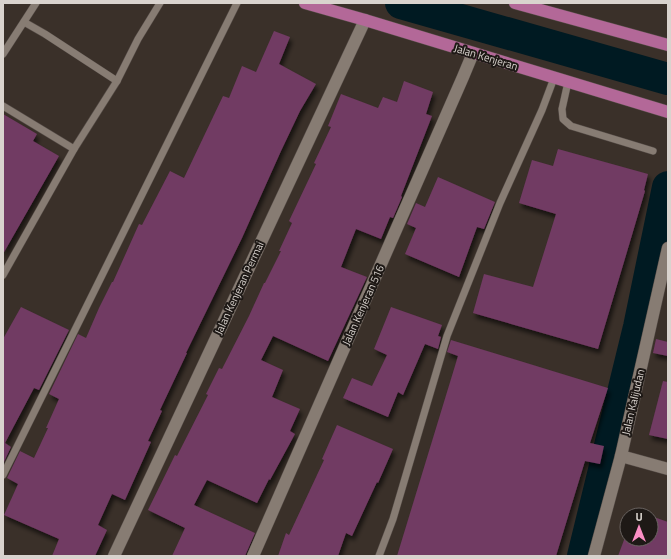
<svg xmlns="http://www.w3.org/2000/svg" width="671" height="559" viewBox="0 0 671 559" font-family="'Titillium Web',sans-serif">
<defs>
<filter id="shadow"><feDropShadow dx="2.5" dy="4.5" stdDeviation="2" flood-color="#0009"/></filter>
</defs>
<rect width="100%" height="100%" fill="#3a3029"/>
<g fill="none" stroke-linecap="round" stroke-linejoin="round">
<g stroke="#001a22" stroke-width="32">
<polyline points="401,3 668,79"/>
<polyline points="583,556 639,327 668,187"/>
</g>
</g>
<g fill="#713a63" filter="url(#shadow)">
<polygon points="274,31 290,37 279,64 316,84 300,111 281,151 242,238 186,353 187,353 160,410 162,411 148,441 151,442 125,500 112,494 98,525 107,530 95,556 52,556 59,539 4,515 18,484 7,478 20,451 34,458 48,428 46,428 59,399 49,394 78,334 86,338 99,308 112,282 113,282 139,224 142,225 170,171 184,178 223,96 229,98 242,66 256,72"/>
<polygon points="404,81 433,92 426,114 432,116 401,196 402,197 393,218 390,217 381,239 356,229 341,267 367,277 328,361 273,336 261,360 283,370 272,397 300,409 290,431 295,434 270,480 269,479 257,503 207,480 194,505 255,533 245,556 172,556 185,528 148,510 175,455 177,456 208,395 206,394 219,368 222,369 249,316 264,283 265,283 281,251 279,251 292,223 289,221 316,164 314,163 331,127 328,126 341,94 378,108 383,97 397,102"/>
<polygon points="3,114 37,134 33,141 59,156 3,254"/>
<polygon points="558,149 648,174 644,190 645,191 632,235 598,349 473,313 484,274 533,287 556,214 519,203 532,160 553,166"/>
<polygon points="438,177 495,202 484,229 477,227 459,277 405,254 416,228 407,224 416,203 425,207"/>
<polygon points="21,307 69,330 39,390 34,388 5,443 11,447 3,464 3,339"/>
<polygon points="391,307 442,325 438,336 441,337 438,349 425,344 403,395 398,392 388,417 343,398 352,378 372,386 387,355 374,349"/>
<polygon points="656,339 668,342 668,356 653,353"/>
<polygon points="451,340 608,388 590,443 604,446 600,464 585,461 556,556 397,556 458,356 447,352"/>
<polygon points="663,381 668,382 668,439 649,435"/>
<polygon points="337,425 393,449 378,483 377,482 352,536 346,533 338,556 278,556 286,533 289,535 324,460 322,459"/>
<polygon points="651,516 668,522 668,556 618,556 627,532 627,539 651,539"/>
</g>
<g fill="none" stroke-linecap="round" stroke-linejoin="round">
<g stroke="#554c47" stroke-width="8">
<g id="lane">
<polyline points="24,22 45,34 117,81"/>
<polyline points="3,54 36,3"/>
<polyline points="568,82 562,109 563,119 571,126 653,151"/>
<polyline points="3,106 74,149"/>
<polyline points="3,275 74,149 117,81 138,39 160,3"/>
<polyline points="3,475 237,3"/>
<polyline points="379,556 393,519 447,336 500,203 542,110 554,78"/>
</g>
</g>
<g stroke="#554c47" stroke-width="13">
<g id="street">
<polyline points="621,456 668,469"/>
<polyline points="114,556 365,20"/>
<polyline points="253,556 463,77 473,53"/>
<polyline points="594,556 621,456 668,248"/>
</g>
</g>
<g stroke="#554c47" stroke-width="13">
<g id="primary">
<polyline points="305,3 365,20 668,112"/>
<polyline points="515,3 668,45"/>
</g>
</g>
<use href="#lane" stroke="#877c73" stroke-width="7"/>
<use href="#street" stroke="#877c73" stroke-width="12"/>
<use href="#primary" stroke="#b36898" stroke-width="12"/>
</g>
<g text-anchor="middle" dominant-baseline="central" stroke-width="4" stroke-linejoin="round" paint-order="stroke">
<g font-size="11" fill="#d9d3ce" stroke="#1e1916">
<text transform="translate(486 57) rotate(17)">Jalan Kenjeran</text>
<text transform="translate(239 288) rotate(-65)">Jalan Kenjeran Permai</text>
<text transform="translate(363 305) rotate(-66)">Jalan Kenjeran 516</text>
<text transform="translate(633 402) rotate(-77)">Jalan Kalijudan</text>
</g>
</g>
<rect width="671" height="559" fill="none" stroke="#d9d3ce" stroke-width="8"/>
<g transform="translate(639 527)"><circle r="19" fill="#1e1916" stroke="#696360"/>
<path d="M0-3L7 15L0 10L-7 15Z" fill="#fb8fc5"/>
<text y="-6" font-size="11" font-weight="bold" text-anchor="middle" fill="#d9d3ce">U</text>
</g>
</svg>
